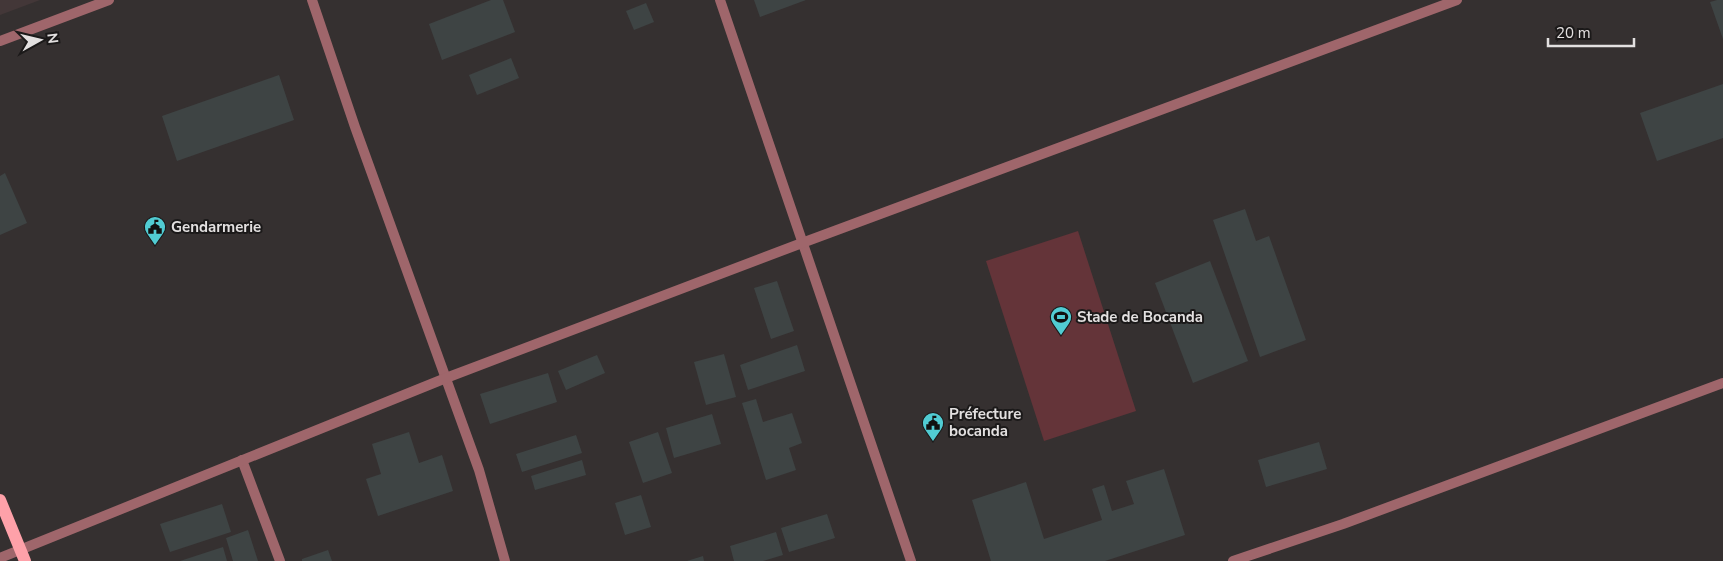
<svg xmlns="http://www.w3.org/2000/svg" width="1723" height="561" viewBox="0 0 1723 561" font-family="'Nunito Sans',sans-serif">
<rect width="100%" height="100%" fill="#353030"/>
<polygon fill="#433738" points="0,0 40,0 0,15"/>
<polygon fill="#643439" points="1078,231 1136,411 1044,441 986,261"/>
<g fill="#3e4444">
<polygon points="491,0 503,0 515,32 442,60 429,24"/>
<polygon points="754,0 806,0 760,17"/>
<polygon points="1717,0 1723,0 1723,39 1710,2"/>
<polygon points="646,3 654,22 634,30 626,11"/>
<polygon points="511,58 519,78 477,95 469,75"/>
<polygon points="279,75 294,120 177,161 162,116"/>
<polygon points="1723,84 1723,138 1657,161 1640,113"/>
<polygon points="5,173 27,223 0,235 0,176"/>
<polygon points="1245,209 1256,241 1269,236 1306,340 1260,357 1213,220"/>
<polygon points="1210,261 1248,361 1193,383 1155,283"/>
<polygon points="777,281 794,331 771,339 754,288"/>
<polygon points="797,345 805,371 748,390 740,365"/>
<polygon points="724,354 736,397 706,405 694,362"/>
<polygon points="597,355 605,373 566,390 558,371"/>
<polygon points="548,373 557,402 490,424 480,394"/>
<polygon points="756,399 763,422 792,413 802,443 789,448 796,470 766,480 742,403"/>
<polygon points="712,414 721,444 674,458 666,428"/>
<polygon points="409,432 419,463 442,455 453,491 378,516 366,479 381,474 372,444"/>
<polygon points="658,432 672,473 643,483 629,442"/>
<polygon points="576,435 582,453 522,472 516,454"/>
<polygon points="1319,442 1327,469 1266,487 1258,460"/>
<polygon points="582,460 586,475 535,490 531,476"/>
<polygon points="1164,469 1185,535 1105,561 991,561 972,500 1026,482 1044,539 1102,520 1092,489 1104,485 1112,511 1134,504 1126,481"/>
<polygon points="641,495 651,527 625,535 615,503"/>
<polygon points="222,504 231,532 170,552 160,524"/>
<polygon points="827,514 835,538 789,552 781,528"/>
<polygon points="248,530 258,561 233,561 226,538"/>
<polygon points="776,532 783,555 763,561 734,561 730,546"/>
<polygon points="223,547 227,561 180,561"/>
<polygon points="328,550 332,561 302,561 302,559"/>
<polygon points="703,556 704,561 687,561"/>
</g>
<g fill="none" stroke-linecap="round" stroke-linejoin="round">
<g stroke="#9f666b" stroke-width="10">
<polyline points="312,0 355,127 479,470 505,561"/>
<polyline points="720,0 911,561"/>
<polyline points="242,460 280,561"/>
<polyline points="0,558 446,378 802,243 1457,0"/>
<polyline points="1233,561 1343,524 1723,383"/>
</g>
<polyline stroke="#9f666b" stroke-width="10" points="0,41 109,0"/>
<polyline stroke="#fea1a9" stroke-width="12" points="0,500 25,561"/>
</g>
<defs>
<g id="civic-pin" transform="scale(1.125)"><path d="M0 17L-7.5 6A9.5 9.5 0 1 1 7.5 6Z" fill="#51ccd3" stroke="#1b1919"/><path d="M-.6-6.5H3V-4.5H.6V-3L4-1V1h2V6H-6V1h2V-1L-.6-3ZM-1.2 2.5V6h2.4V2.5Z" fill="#111"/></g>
<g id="stadium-pin" transform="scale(1.125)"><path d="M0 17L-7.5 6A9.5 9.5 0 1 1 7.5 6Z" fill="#51ccd3" stroke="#1b1919"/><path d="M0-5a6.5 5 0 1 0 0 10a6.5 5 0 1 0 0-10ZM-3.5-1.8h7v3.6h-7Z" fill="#111"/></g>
</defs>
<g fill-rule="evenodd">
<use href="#civic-pin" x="155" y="227"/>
<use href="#stadium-pin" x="1061" y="317"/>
<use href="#civic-pin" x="933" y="423"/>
</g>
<g text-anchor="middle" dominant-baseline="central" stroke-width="4" stroke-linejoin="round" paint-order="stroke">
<g font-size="15" font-weight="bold" fill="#e3e0e0" stroke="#1b1919" text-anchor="start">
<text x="171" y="227">Gendarmerie</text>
<text x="1077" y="317">Stade de Bocanda</text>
<text x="949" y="414">Préfecture<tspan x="949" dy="17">bocanda</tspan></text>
</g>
</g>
<g transform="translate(40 40) rotate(82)" stroke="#1b1919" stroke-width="4" paint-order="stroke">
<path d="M0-4L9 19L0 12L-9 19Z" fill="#e3e0e0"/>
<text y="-8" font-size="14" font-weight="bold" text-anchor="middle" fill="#e3e0e0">N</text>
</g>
<path d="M1548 38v8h86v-8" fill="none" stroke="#e3e0e0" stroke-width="2.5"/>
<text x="1556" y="38" font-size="15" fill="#e3e0e0" stroke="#1b1919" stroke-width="4" paint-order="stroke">20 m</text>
</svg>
